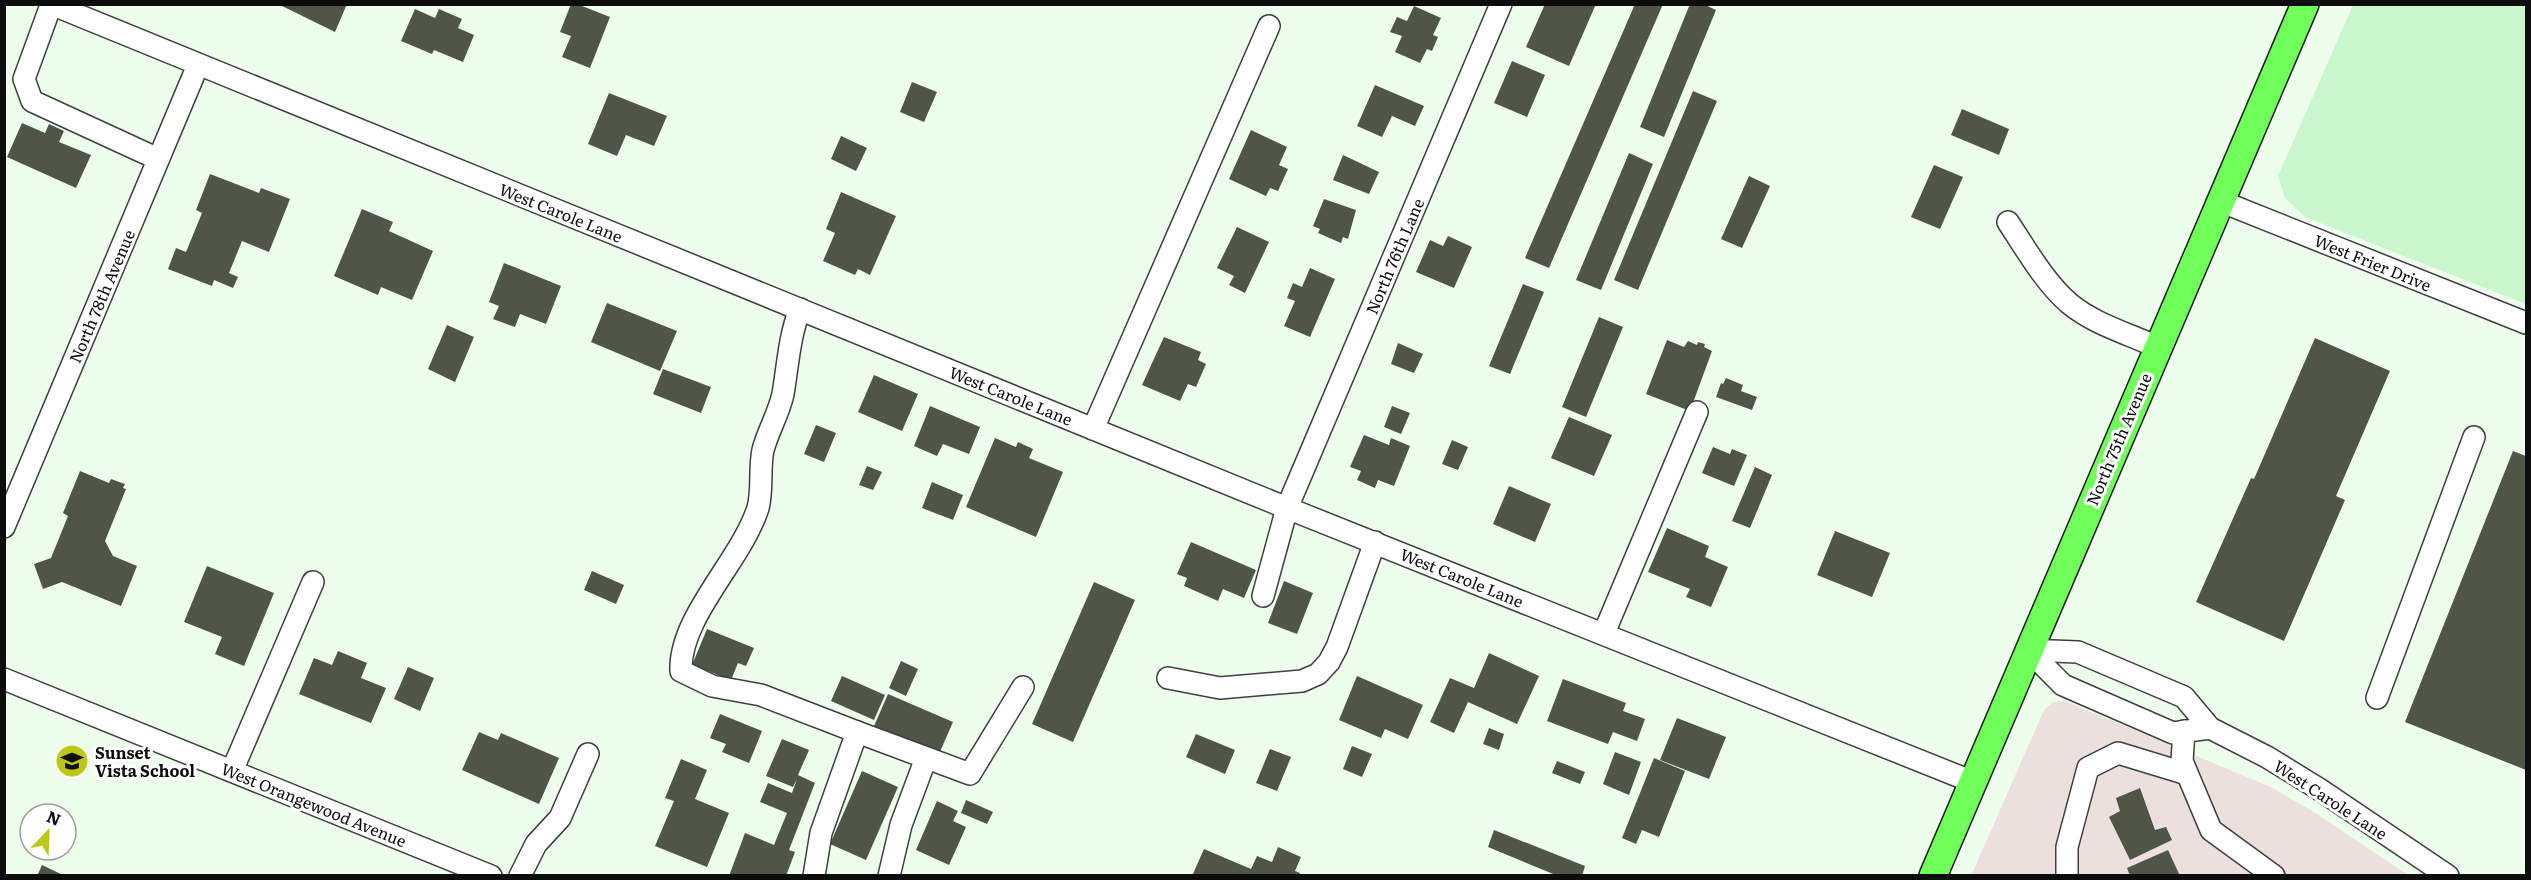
<svg xmlns="http://www.w3.org/2000/svg" width="2531" height="880" viewBox="0 0 2531 880" font-family="Literata,serif">
<rect width="100%" height="100%" fill="#edffec"/>
<polygon fill="#ece0df" points="2065,701 2273,788 2317,814 2408,875 1971,876 2044,710 2053,702"/>
<polygon fill="#c9f7cb" points="2353,5 2526,5 2526,304 2305,217 2285,198 2278,176"/>
<g fill="#4f5648">
<polygon points="347,4 335,32 280,5 280,4"/>
<polygon points="571,4 577,4 610,17 590,68 562,57 571,36 560,32"/>
<polygon points="1545,4 1596,4 1569,66 1526,47"/>
<polygon points="1635,4 1663,4 1549,268 1525,258"/>
<polygon points="1690,4 1703,4 1716,10 1664,137 1640,127"/>
<polygon points="1414,6 1441,18 1433,35 1438,37 1432,51 1427,49 1420,63 1395,52 1402,36 1390,32 1397,17 1407,21"/>
<polygon points="415,9 435,18 439,9 462,19 458,28 474,35 463,62 434,50 432,54 401,41"/>
<polygon points="1512,61 1545,75 1527,117 1494,103"/>
<polygon points="912,82 937,92 924,122 900,112"/>
<polygon points="1375,85 1424,106 1415,126 1392,116 1382,137 1357,126"/>
<polygon points="1693,91 1717,101 1638,290 1614,280"/>
<polygon points="609,93 667,116 654,146 626,135 617,156 588,144"/>
<polygon points="1962,109 2009,129 1999,155 1951,135"/>
<polygon points="22,123 45,133 49,124 64,131 59,142 91,155 76,188 7,157"/>
<polygon points="1251,130 1287,147 1279,165 1288,169 1278,191 1270,188 1266,196 1229,179"/>
<polygon points="841,136 867,148 856,171 831,159"/>
<polygon points="1629,153 1653,164 1601,290 1576,280"/>
<polygon points="1343,155 1379,172 1369,194 1333,180"/>
<polygon points="1934,165 1963,177 1940,229 1911,217"/>
<polygon points="210,174 259,193 261,188 290,199 269,252 242,241 229,273 238,277 233,288 214,280 212,286 168,269 176,248 186,252 202,213 196,210"/>
<polygon points="1749,176 1770,186 1742,248 1721,239"/>
<polygon points="841,192 896,216 870,275 858,269 855,275 823,261 835,233 826,229"/>
<polygon points="1324,199 1356,210 1348,239 1343,237 1341,243 1318,233 1320,229 1313,226"/>
<polygon points="362,209 393,222 389,231 433,251 412,300 381,287 378,295 334,276"/>
<polygon points="1237,227 1269,242 1245,293 1229,285 1234,276 1217,268"/>
<polygon points="1448,236 1472,247 1454,288 1416,272 1430,240 1443,246"/>
<polygon points="504,263 561,286 546,324 520,314 515,327 493,319 499,306 489,302"/>
<polygon points="1310,268 1335,279 1310,337 1284,326 1295,301 1287,298 1293,283 1302,287"/>
<polygon points="1523,284 1544,292 1510,374 1489,366"/>
<polygon points="607,303 677,331 660,371 591,342"/>
<polygon points="1599,317 1623,327 1586,417 1562,407"/>
<polygon points="447,325 474,337 455,382 428,369"/>
<polygon points="1164,337 1201,352 1198,360 1206,364 1196,387 1188,384 1180,401 1142,385"/>
<polygon points="2315,338 2390,371 2336,496 2345,500 2284,641 2196,602 2251,478 2254,479"/>
<polygon points="1667,340 1684,347 1688,341 1697,345 1698,342 1705,344 1704,347 1712,351 1690,411 1646,394"/>
<polygon points="1398,343 1423,354 1414,373 1391,364"/>
<polygon points="663,369 711,387 701,413 653,394"/>
<polygon points="874,375 918,394 902,431 858,412"/>
<polygon points="1726,378 1743,385 1741,391 1757,397 1752,410 1716,397 1721,383 1723,384"/>
<polygon points="930,406 980,427 969,454 943,444 937,456 914,446"/>
<polygon points="1392,406 1410,413 1401,434 1384,427"/>
<polygon points="1569,417 1612,435 1594,476 1551,458"/>
<polygon points="816,425 836,433 824,462 804,454"/>
<polygon points="1364,435 1389,445 1391,438 1410,446 1394,486 1378,480 1375,488 1357,480 1361,471 1350,467"/>
<polygon points="995,438 1016,447 1018,442 1033,449 1029,458 1063,472 1036,537 966,507"/>
<polygon points="1452,440 1468,447 1458,470 1442,464"/>
<polygon points="1713,447 1730,454 1732,449 1747,455 1734,486 1702,473"/>
<polygon points="2513,451 2526,456 2526,770 2405,722"/>
<polygon points="867,466 882,472 873,490 859,485"/>
<polygon points="1755,467 1772,475 1750,528 1732,521"/>
<polygon points="80,471 109,483 111,479 125,484 123,488 126,489 105,541 113,556 137,566 121,606 62,582 43,589 34,564 51,558 68,516 63,513"/>
<polygon points="932,482 963,495 953,520 922,508"/>
<polygon points="1509,486 1551,504 1535,542 1493,524"/>
<polygon points="1667,528 1709,546 1705,557 1728,567 1711,607 1686,597 1690,589 1648,572"/>
<polygon points="1835,531 1890,553 1872,597 1817,575"/>
<polygon points="1191,542 1256,570 1244,598 1223,589 1218,601 1184,586 1187,578 1177,574"/>
<polygon points="207,566 274,593 244,666 215,654 222,637 184,622"/>
<polygon points="592,571 624,585 616,604 584,590"/>
<polygon points="1284,581 1313,593 1297,634 1268,623"/>
<polygon points="1094,582 1135,600 1073,742 1032,724"/>
<polygon points="707,629 754,648 746,666 738,663 731,680 692,665"/>
<polygon points="338,651 367,663 361,678 386,688 371,723 299,694 314,658 332,665"/>
<polygon points="1489,653 1539,676 1517,724 1468,702 1454,733 1430,722 1450,678 1474,688"/>
<polygon points="901,661 918,669 906,696 889,688"/>
<polygon points="408,667 434,678 420,711 394,699"/>
<polygon points="842,676 885,695 874,720 831,701"/>
<polygon points="1357,676 1423,705 1408,739 1385,729 1381,738 1339,720"/>
<polygon points="1563,679 1626,703 1623,711 1645,719 1637,741 1613,732 1608,744 1547,721"/>
<polygon points="888,694 953,722 939,754 874,726"/>
<polygon points="720,714 762,731 749,763 722,752 726,744 710,738"/>
<polygon points="1677,718 1726,737 1709,779 1660,760"/>
<polygon points="1489,728 1504,734 1499,750 1483,744"/>
<polygon points="479,732 498,740 501,733 559,758 539,804 462,770"/>
<polygon points="1196,734 1235,750 1225,774 1186,757"/>
<polygon points="782,739 809,750 798,775 815,783 789,850 795,852 786,876 729,876 745,833 774,845 787,813 760,802 768,783 792,793 797,779 793,787 766,776"/>
<polygon points="1352,746 1372,754 1362,777 1343,769"/>
<polygon points="1270,749 1291,757 1277,791 1256,783"/>
<polygon points="1615,752 1641,762 1629,795 1603,784"/>
<polygon points="1654,758 1685,771 1659,837 1642,830 1636,844 1622,838"/>
<polygon points="681,759 707,770 695,799 729,813 707,867 655,846 674,801 665,798"/>
<polygon points="1557,761 1585,772 1580,784 1552,773"/>
<polygon points="862,771 898,787 866,860 830,844"/>
<polygon points="2140,788 2155,830 2166,827 2172,840 2130,860 2109,817 2120,811 2116,798"/>
<polygon points="966,800 993,812 987,824 961,813"/>
<polygon points="937,801 958,811 953,821 966,827 949,865 916,850"/>
<polygon points="1494,830 1585,866 1582,876 1558,876 1488,847"/>
<polygon points="1278,847 1301,857 1295,871 1300,873 1299,876 1192,876 1204,849 1251,869 1257,856 1272,862"/>
<polygon points="2168,850 2180,876 2130,876 2127,868"/>
<polygon points="42,865 65,876 37,876"/>
</g>
<g fill="none" stroke-linecap="round" stroke-linejoin="round">
<g stroke="#3f3f3f" stroke-width="24">
<g id="minor">
<polyline points="51,4 1287,508 1973,782"/>
<polyline points="51,5 24,79 32,101 158,159"/>
<polyline points="2220,201 2526,323"/>
<path d="M2008 222C2026 249 2045 283 2070 304 2094 324 2129 334 2157 347"/>
<path d="M800 309C789 337 788 365 783 394 779 413 768 431 763 450 759 468 763 490 758 508 741 561 679 617 681 671L712 686 761 695 857 732 821 833 814 876"/>
<polyline points="1093,429 1269,26"/>
<polyline points="4,527 198,65"/>
<polyline points="1263,596 1287,508 1501,4"/>
<polyline points="1604,633 1697,412"/>
<polyline points="2028,650 2078,652 2184,697 2210,728 2267,757 2319,789 2448,876"/>
<polyline points="2028,650 2063,685 2173,733 2210,728"/>
<polyline points="1168,678 1220,688 1302,681 1318,674 1329,662 1337,647 1375,542"/>
<polyline points="4,679 491,876"/>
<polyline points="2377,698 2474,437"/>
<polyline points="2184,731 2182,761 2211,830 2274,876"/>
<polyline points="857,732 970,774 1023,687"/>
<polyline points="232,771 313,582"/>
<polyline points="520,876 536,844 560,818 588,754"/>
<polyline points="889,876 901,825 926,758"/>
<polyline points="2067,876 2067,847 2088,768 2118,753 2187,774"/>
</g>
</g>
<g stroke="#1d1d1d" stroke-width="30">
<polyline id="major" points="1933,876 2305,4"/>
</g>
<use href="#minor" stroke="#fff" stroke-width="21"/>
<use href="#major" stroke="#71ff5c" stroke-width="27"/>
</g>
<defs>
<g id="school-disc" transform="scale(1.725)"><circle r="9.5" fill="#bbc719" stroke="#fff"/><path d="M0-5L7-2L0 1L-7-2ZM-4 1L0 2.5L4 1V4Q0 6-4 4Z" fill="#111"/></g>
</defs>
<g fill-rule="evenodd">
<use href="#school-disc" x="72" y="761"/>
</g>
<g text-anchor="middle" dominant-baseline="central" stroke-width="6" stroke-linejoin="round" paint-order="stroke">
<g font-size="16" fill="#0c0c0c" stroke="#fff">
<text transform="translate(561 212) rotate(22)">West Carole Lane</text>
<text transform="translate(1394 256) rotate(-67)">North 76th Lane</text>
<text transform="translate(2373 262) rotate(22)">West Frier Drive</text>
<text transform="translate(101 296) rotate(-67)">North 78th Avenue</text>
<text transform="translate(1011 395) rotate(22)">West Carole Lane</text>
<text transform="translate(2118 439) rotate(-67)">North 75th Avenue</text>
<text transform="translate(1462 577) rotate(22)">West Carole Lane</text>
<text transform="translate(2331 799) rotate(33)">West Carole Lane</text>
<text transform="translate(314 804) rotate(22)">West Orangewood Avenue</text>
</g>
<g font-size="16" font-weight="bold" fill="#0c0c0c" stroke="#fff" text-anchor="start">
<text x="95" y="752">Sunset<tspan x="95" dy="18">Vista School</tspan></text>
</g>
</g>
<rect width="2531" height="880" fill="none" stroke="#0c0c0c" stroke-width="12"/>
<g transform="translate(48 832) rotate(23)"><circle r="28" fill="#ffffff" stroke="#9e9e9e" stroke-width="1.5"/>
<path d="M0-4.5L10 22L0 15L-10 22Z" fill="#bbc719"/>
<text y="-9" font-size="16" font-weight="bold" text-anchor="middle" fill="#0c0c0c">N</text>
</g>
</svg>
